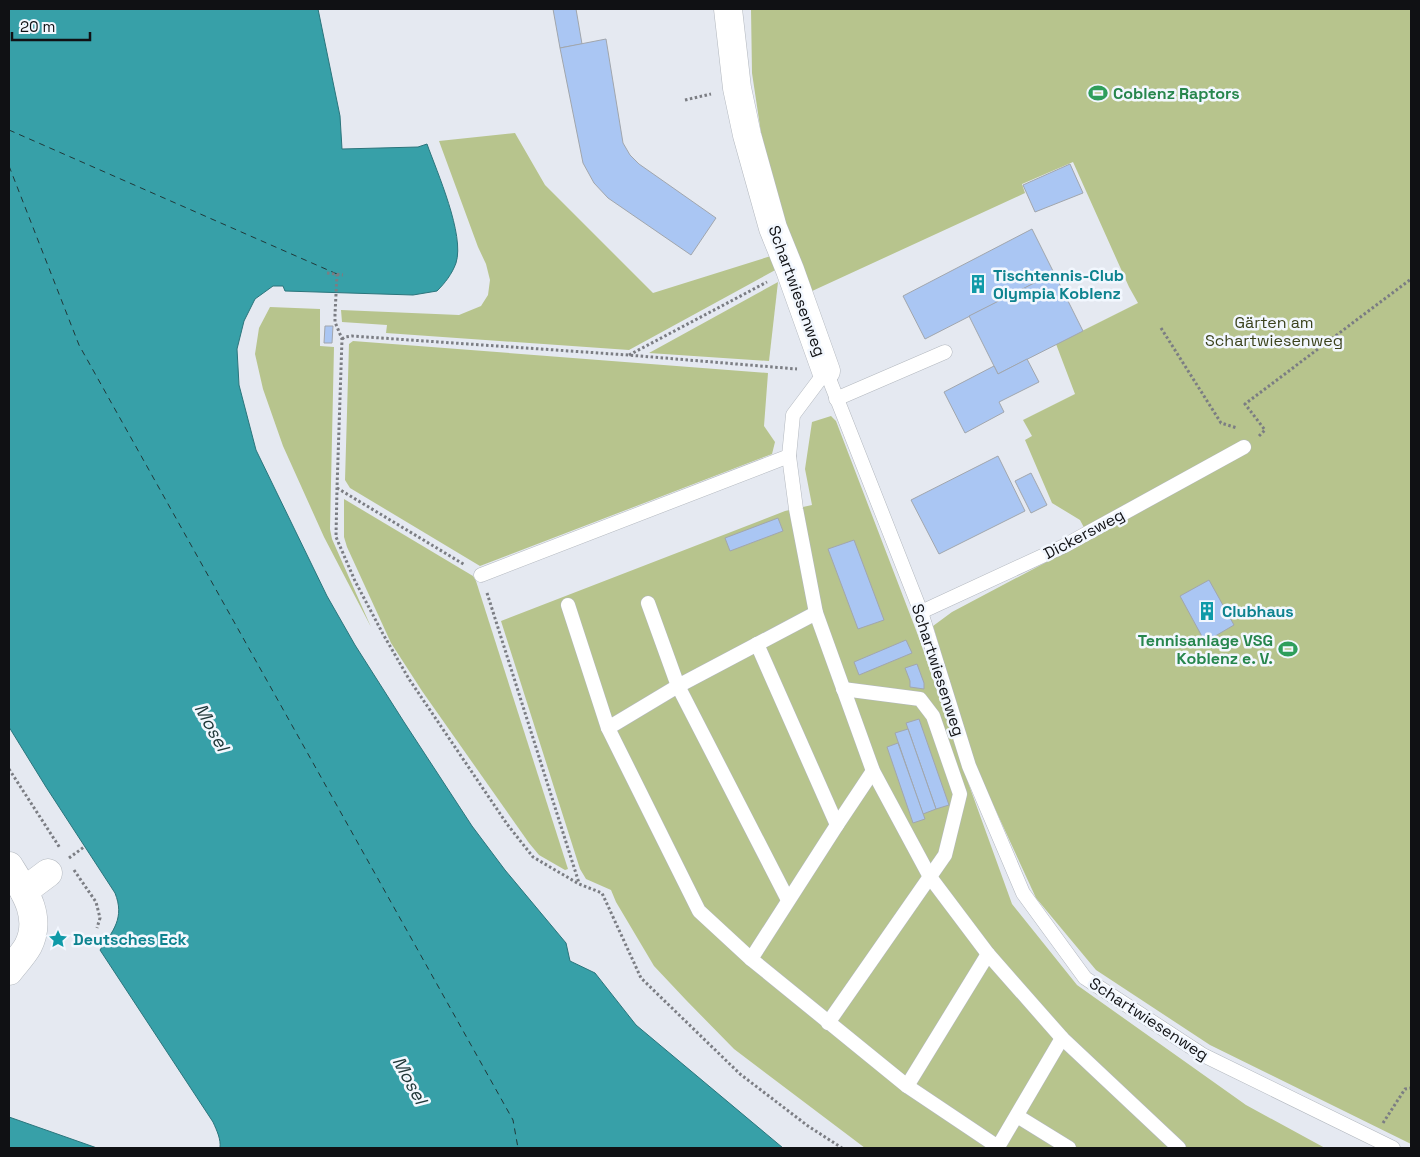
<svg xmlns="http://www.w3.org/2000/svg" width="1420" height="1157" viewBox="0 0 1420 1157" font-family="'Space Grotesk',sans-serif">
<rect width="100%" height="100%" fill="#e5e9f1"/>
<g fill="#b7c48d">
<polygon points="751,9 1411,9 1411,1144 1210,1045 1096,970 1036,898 974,763 933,626 952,612 1090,539 1080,520 1052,503 1025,440 1032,436 1023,420 1075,394 1056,344 1138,303 1129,287 1073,162 1022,184 1025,193 810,292 784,220 761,133 752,73"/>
<polygon points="515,133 545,185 653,293 774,255 779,268 629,350 386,333 387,325 342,322 341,310 459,315 481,306 488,295 490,280 486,264 478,247 439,141"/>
<polygon points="778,282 769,361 649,353"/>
<polygon points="270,307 320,309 320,346 334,347 330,529 332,539 371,627 324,537 283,446 263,389 255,354 259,328"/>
<polygon points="353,341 768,373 764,426 775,442 772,454 480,566 350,488 345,480 349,344"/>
<polygon points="831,416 836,421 919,638 969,785 1012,904 1077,985 1246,1105 1325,1148 865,1148 734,1049 686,1000 654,966 616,902 611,890 586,879 580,869 501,621 785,511 812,505 805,469 812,422"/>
<polygon points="344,499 473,576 476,581 568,869 565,870 539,855 529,843 422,691 391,643 347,547 344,537"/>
</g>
<g fill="#37a0a8" stroke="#2b757c">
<path d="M9 9H318L340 116 342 149 418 147 427 144C437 172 465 235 456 263 452 274 445 283 437 291L413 295 285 291 283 286H273L255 299 244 321 237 349 239 385 256 450 327 596 355 645 404 722 472 826 505 870 566 943 570 961 595 973 636 1025 783 1148H220C221 1139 217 1131 213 1122L100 950C113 931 125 918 115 893L46 787 9 727Z"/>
<polygon points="9,1117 97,1148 9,1148"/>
</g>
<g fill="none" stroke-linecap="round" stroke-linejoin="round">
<g stroke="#203839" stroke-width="1" stroke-dasharray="6 5" stroke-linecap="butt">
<polyline points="9,130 337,274"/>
<polyline points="9,166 79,345 513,1120 518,1148"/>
</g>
</g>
<g fill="#aac6f3" stroke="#a1a6ad">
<polygon points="553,9 576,9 582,44 560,48"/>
<polygon points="606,39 623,143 630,155 639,164 716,218 691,255 608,198 594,183 583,163 560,48"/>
<polygon points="1070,164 1083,193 1035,212 1023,185"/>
<polygon points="1032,229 1054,273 925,339 903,296"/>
<polygon points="1054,273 1083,331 998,374 969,316"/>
<polygon points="325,326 333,326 332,343 324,343"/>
<polygon points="1027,359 1039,382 999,402 1004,412 965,433 944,392 994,366 998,374"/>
<polygon points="998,456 1025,511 939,554 911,500"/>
<polygon points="1031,473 1047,505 1031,513 1015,481"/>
<polygon points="778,518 783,531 730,551 725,538"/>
<polygon points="854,540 884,620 858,629 828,549"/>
<polygon points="1209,580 1234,625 1205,642 1180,596"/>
<polygon points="906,640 912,653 859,675 854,662"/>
<polygon points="917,664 924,683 924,689 910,687 910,681 905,668"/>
<polygon points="919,719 949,805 936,809 906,723"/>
<polygon points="908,729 936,809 923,814 895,733"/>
<polygon points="898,743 925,819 913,823 887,747"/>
</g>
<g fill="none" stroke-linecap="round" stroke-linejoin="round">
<g stroke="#b3b8bf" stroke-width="15">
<g id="lane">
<polyline points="826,371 921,612 969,766 1023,893 1085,978 1203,1055 1393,1148"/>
<polyline points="826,371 793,415 789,456 796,509 816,613 873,771 930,877 988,954 1062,1038 1179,1148"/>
<polyline points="836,399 945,352"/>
<polyline points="481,575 789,456"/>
<polyline points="648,603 678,686 788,900"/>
<polyline points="568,605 608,728 699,911 751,959 907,1086 998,1147 1062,1038"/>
<polyline points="921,612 1064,546 1244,447"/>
<polyline points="757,644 837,825"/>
<polyline points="608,728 678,686 816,613"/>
<polyline points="751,959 837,825 873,771"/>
<polyline points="828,1023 945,855 960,794 933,716 920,699 843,689"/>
<polyline points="907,1086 988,954"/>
<polyline points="1017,1116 1069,1148"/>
</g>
</g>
<g stroke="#b3b8bf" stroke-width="29">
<g id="street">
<polyline points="728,9 737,88 747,135 773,228 790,270 826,371"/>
<path d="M9 866C24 890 43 917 28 946 23 955 15 963 9 971"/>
<polyline points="24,891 48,873"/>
</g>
</g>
<g stroke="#7b7d83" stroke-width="3" stroke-dasharray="2.5 2.5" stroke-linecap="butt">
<polyline points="685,100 711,94"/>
<polyline points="327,273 343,275"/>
<polyline points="337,274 335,314 335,322 342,339 337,488 336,537 355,581 383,634 409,679 507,824 533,857 579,884 602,893 641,978 740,1074 808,1126 842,1148"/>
<polyline points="1161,328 1221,423 1237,428"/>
<polyline points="342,339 345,337 352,336 628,355 797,369"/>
<polyline points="629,355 767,282"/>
<polyline points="1259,436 1265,430 1245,404 1411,279"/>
<polyline points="337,488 465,565"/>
<polyline points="487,593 579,883"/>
<polyline points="9,769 60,848"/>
<polyline points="69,858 84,847"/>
<polyline points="74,870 96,902 100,918 97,928"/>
<polyline points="1383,1123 1405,1089 1411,1088"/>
</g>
<use href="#lane" stroke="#fff" stroke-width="14"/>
<use href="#street" stroke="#fff" stroke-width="28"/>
</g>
<defs>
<g id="stadium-bare" transform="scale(1.5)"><path d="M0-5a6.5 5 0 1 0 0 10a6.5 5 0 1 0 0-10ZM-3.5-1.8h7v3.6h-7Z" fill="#2e9e5b" stroke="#f2f7fe" stroke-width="2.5" paint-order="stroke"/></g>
<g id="building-bare" transform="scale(1.5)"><path d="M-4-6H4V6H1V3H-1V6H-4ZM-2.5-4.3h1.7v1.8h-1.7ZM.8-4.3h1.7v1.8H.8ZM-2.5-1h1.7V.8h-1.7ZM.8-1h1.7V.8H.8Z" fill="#0f9aa8" stroke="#f2f7fe" stroke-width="2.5" paint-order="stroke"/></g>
<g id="sight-bare" transform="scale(1.5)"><path d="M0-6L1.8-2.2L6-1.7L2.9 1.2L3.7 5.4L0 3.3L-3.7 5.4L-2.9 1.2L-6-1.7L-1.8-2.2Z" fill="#0f9aa8" stroke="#f2f7fe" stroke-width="2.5" paint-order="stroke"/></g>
</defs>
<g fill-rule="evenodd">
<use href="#stadium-bare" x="1098" y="93"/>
<use href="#building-bare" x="978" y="284"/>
<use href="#building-bare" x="1207" y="611"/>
<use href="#stadium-bare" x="1288" y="649"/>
<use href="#sight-bare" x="58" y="939"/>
</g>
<g text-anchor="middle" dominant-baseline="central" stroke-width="5" stroke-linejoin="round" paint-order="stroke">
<g font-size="16" font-weight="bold" fill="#27864d" stroke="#f2f7fe" text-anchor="start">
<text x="1113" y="93">Coblenz Raptors</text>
<text x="1273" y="640" text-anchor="end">Tennisanlage VSG<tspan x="1273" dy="18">Koblenz e. V.</tspan></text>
</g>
<g font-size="16" font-weight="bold" fill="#0d838f" stroke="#f2f7fe" text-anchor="start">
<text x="993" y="275">Tischtennis-Club<tspan x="993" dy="18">Olympia Koblenz</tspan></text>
<text x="1222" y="611">Clubhaus</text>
<text x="73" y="939">Deutsches Eck</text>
</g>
<g font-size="16" fill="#101114" stroke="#f2f7fe">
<text transform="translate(797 291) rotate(70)">Schartwiesenweg</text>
<text transform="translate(1084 534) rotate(-28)">Dickersweg</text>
<text transform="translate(938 670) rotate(72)">Schartwiesenweg</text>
<text transform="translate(1149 1019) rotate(33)">Schartwiesenweg</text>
</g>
<g font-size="16" fill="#3b421c" stroke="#f2f7fe">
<text x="1274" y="322">Gärten am<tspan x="1274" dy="18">Schartwiesenweg</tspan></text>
</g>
<g font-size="18" font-style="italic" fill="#203839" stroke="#f2f7fe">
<text transform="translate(212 727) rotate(61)">Mosel</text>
<text transform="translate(410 1080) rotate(61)">Mosel</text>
</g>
</g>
<rect width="1420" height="1157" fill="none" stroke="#101114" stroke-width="20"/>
<path d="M12 32v8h78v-8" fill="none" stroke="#101114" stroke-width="2.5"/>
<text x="20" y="32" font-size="15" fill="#101114" stroke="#f2f7fe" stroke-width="4" paint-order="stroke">20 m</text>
</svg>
